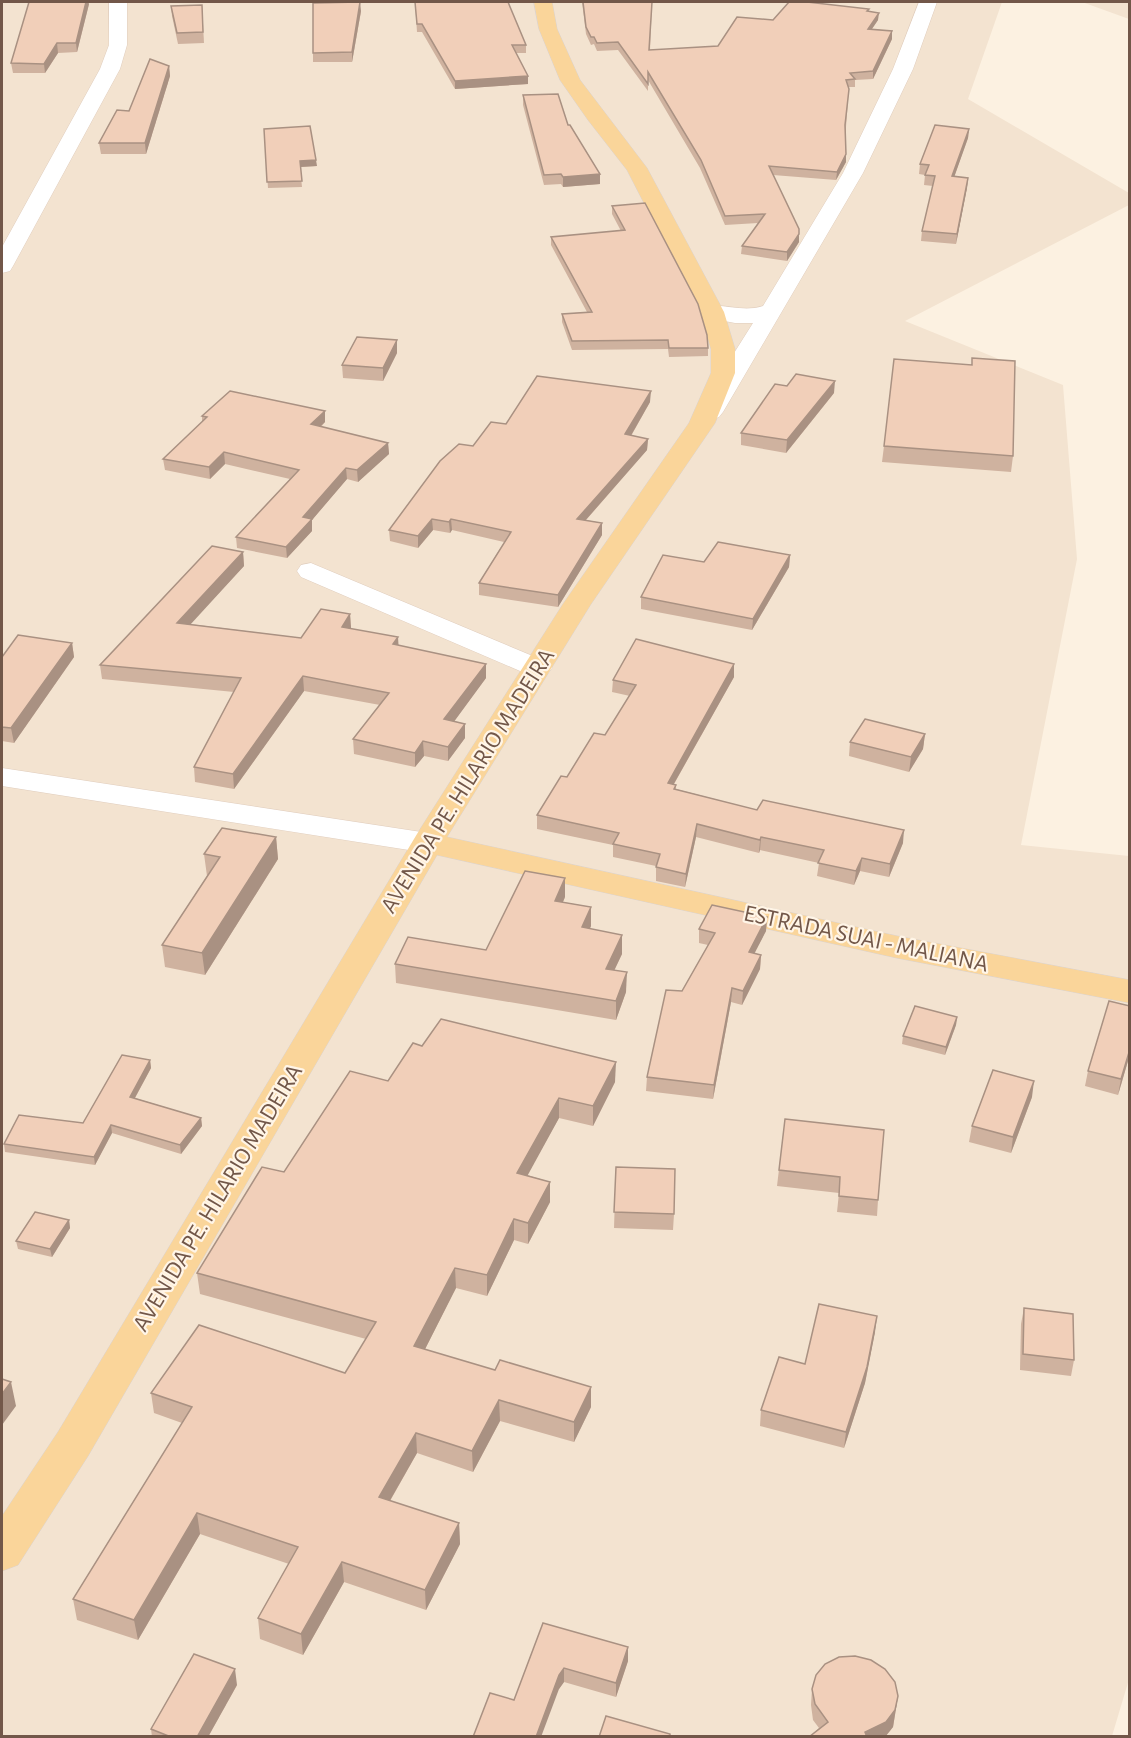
<svg xmlns="http://www.w3.org/2000/svg" width="1131" height="1738" viewBox="0 0 1131 1738" font-family="'Alegreya Sans',sans-serif">
<rect width="100%" height="100%" fill="#fcf1e1"/>
<g fill="#f3e3d0">
<polygon points="2,2 1002,2 968,99 1129,193 1129,205 905,321 1063,385 1077,559 1021,845 1129,856 1130,1676 1112,1736 2,1736"/>
<polygon points="1082,2 1129,2 1129,19"/>
</g>
<g fill="none" stroke-linecap="round" stroke-linejoin="round">
<g stroke="#e0cdbd" stroke-width="1">
<g id="street">
<polygon points="109,2 127,2 127,45 120,69 13,266 10,271 2,273 2,247 100,69 109,45"/>
<path d="M919 2H937L913 69 863 173 723 412 719 417 710 420 701 417 697 412 753 323H735L704 317 700 312 704 307C723 302 741 313 763 306L843 173 893 69Z"/>
<polygon points="311,563 547,662 552,668 547,674 537,677 527,674 301,577 297,571 301,565"/>
<polygon points="2,768 428,833 440,836 444,843 440,850 428,853 2,786"/>
</g>
</g>
<g stroke="#dad3d0" stroke-width="1">
<polygon id="primary" points="534,2 552,2 557,29 580,80 647,168 724,312 735,349 735,373 715,423 591,604 447,837 897,936 1130,980 1130,1003 897,958 437,855 88,1456 18,1565 2,1571 2,1516 58,1432 417,834 563,604 689,423 711,373 711,349 700,312 627,170 588,120 560,80 539,29"/>
</g>
<use href="#street" fill="#fff" fill-rule="evenodd"/>
<use href="#primary" fill="#fad59a" fill-rule="evenodd"/>
</g>
<g fill="#cfb29f">
<polygon points="29,2 88,2 89,4 77,52 58,53 45,73 13,73 11,63"/>
<polygon points="415,2 526,45 526,53 516,53 528,84 455,89 422,32 417,32"/>
<polygon points="582,2 652,2 650,50 718,46 773,20 868,12 878,20 872,29 892,31 892,39 873,79 855,80 855,87 849,87 846,127 846,162 836,180 773,175 799,242 787,261 741,254 742,246 758,223 725,225 700,168 648,80 648,91 618,50 597,51 594,44 591,45 586,34"/>
<polygon points="202,5 204,43 178,44 172,16 171,6"/>
<polygon points="361,11 352,62 313,62 313,53"/>
<polygon points="169,66 170,76 146,154 101,154 99,143"/>
<polygon points="523,95 568,125 600,174 600,184 563,187 561,184 544,185 523,105"/>
<polygon points="264,129 317,166 300,167 302,187 268,188"/>
<polygon points="969,129 968,138 954,177 968,178 967,188 956,244 921,241 922,231 933,186 924,185 925,175 919,174 920,164"/>
<polygon points="612,206 708,348 708,356 669,357 668,349 572,350 562,322 562,314 587,312 551,245 551,237 621,231 612,214"/>
<polygon points="397,340 397,353 383,381 343,378 342,365"/>
<polygon points="834,393 786,453 741,445 741,433"/>
<polygon points="650,402 631,436 648,439 647,450 586,520 602,523 602,535 558,607 479,595 479,583 504,542 452,530 450,533 433,530 418,548 390,541 389,530 473,446 506,424"/>
<polygon points="202,416 325,422 321,427 388,443 389,454 358,482 347,479 312,520 312,531 287,558 237,548 236,537 290,479 225,464 210,479 165,470 163,459 202,422"/>
<polygon points="884,446 1013,456 1011,472 882,462"/>
<polygon points="243,552 244,566 190,624 301,638 350,614 351,629 398,645 486,678 454,721 465,724 465,738 448,761 424,756 415,767 354,754 353,739 380,705 304,691 234,789 195,782 194,767 234,692 102,679 100,665"/>
<polygon points="790,555 789,567 752,630 641,609 641,597 704,562"/>
<polygon points="72,643 74,657 14,743 2,741 2,657"/>
<polygon points="734,664 734,677 674,784 676,785 676,789 757,810 903,843 889,877 860,871 854,885 817,876 819,863 760,850 759,853 696,837 685,887 656,881 656,866 613,857 613,845 537,829 537,815 567,777 605,735 630,696 612,692 613,680"/>
<polygon points="925,734 923,749 909,772 849,756 850,742"/>
<polygon points="276,837 278,859 205,975 165,967 162,945 207,876 204,854"/>
<polygon points="565,897 563,902 591,907 591,926 590,928 622,954 614,970 626,992 616,1020 396,983 395,964 486,950"/>
<polygon points="767,917 766,931 754,953 761,955 760,969 742,1005 731,1002 713,1099 646,1091 647,1077 682,991 708,945 699,943 699,929"/>
<polygon points="957,1017 956,1025 945,1055 902,1044 903,1036"/>
<polygon points="422,1046 615,1082 593,1126 559,1118 527,1175 550,1182 550,1202 528,1244 514,1240 487,1296 456,1288 425,1349 591,1407 574,1442 500,1421 473,1472 417,1453 390,1501 459,1523 460,1544 426,1610 344,1582 303,1655 260,1639 258,1618 289,1564 200,1534 138,1640 77,1620 73,1599 182,1423 154,1413 151,1393 345,1373 366,1339 200,1294 197,1273 284,1172 388,1081"/>
<polygon points="1130,1054 1118,1095 1085,1086 1088,1071"/>
<polygon points="150,1060 151,1068 135,1098 201,1118 202,1126 181,1154 112,1133 95,1165 5,1152 4,1144 83,1123"/>
<polygon points="1032,1097 1011,1153 969,1142 972,1126"/>
<polygon points="785,1119 878,1200 877,1216 837,1212 839,1193 777,1186"/>
<polygon points="616,1167 674,1214 673,1230 614,1228"/>
<polygon points="69,1220 70,1228 52,1257 18,1249 16,1241"/>
<polygon points="1024,1308 1074,1360 1071,1376 1020,1370 1021,1324"/>
<polygon points="875,1332 865,1383 844,1448 760,1426 761,1410 805,1364"/>
<polygon points="543,1623 628,1661 616,1697 564,1682 559,1689 514,1700"/>
<polygon points="237,1685 208,1737 152,1737 151,1729"/>
<polygon points="812,1689 898,1696 893,1727 885,1737 809,1737 819,1728 813,1720 811,1705"/>
</g>
<g fill="#a99182">
<polygon points="86,2 88,2 89,4 77,52 76,43"/>
<polygon points="360,2 361,11 352,62 352,52"/>
<polygon points="879,13 878,20 867,36 868,29"/>
<polygon points="892,31 892,39 873,79 873,71"/>
<polygon points="57,43 58,53 45,73 44,64"/>
<polygon points="169,66 170,76 146,154 145,143"/>
<polygon points="528,76 528,84 455,89 455,81"/>
<polygon points="969,129 968,138 951,186 952,176"/>
<polygon points="846,154 846,162 836,180 837,172"/>
<polygon points="316,160 317,166 300,167 300,161"/>
<polygon points="600,174 600,184 563,187 563,177"/>
<polygon points="968,178 967,188 956,244 957,234"/>
<polygon points="799,234 799,242 787,261 787,252"/>
<polygon points="397,340 397,353 383,381 383,368"/>
<polygon points="835,381 834,393 786,453 787,440"/>
<polygon points="651,391 650,402 625,446 625,434"/>
<polygon points="325,411 325,422 311,435 311,424"/>
<polygon points="648,439 647,450 577,530 577,519"/>
<polygon points="388,443 389,454 358,482 357,470"/>
<polygon points="224,452 225,464 210,479 209,467"/>
<polygon points="346,468 347,479 312,520 312,531 287,558 286,547 303,517"/>
<polygon points="432,519 433,530 418,548 418,536"/>
<polygon points="451,519 452,530 450,533 449,522"/>
<polygon points="602,523 602,535 558,607 558,595"/>
<polygon points="243,552 244,566 179,637 177,623"/>
<polygon points="790,555 789,567 752,630 753,619"/>
<polygon points="350,614 351,628 343,641 342,627"/>
<polygon points="398,637 399,652 393,644"/>
<polygon points="72,643 74,657 14,743 11,728"/>
<polygon points="486,664 486,678 445,734 444,719"/>
<polygon points="734,664 734,677 667,796 668,783"/>
<polygon points="303,676 304,691 234,789 233,774"/>
<polygon points="465,724 465,738 448,761 448,747"/>
<polygon points="925,734 923,749 909,772 911,757"/>
<polygon points="423,741 424,756 415,767 415,753"/>
<polygon points="697,824 696,837 685,887 686,874"/>
<polygon points="904,830 903,843 889,877 890,864"/>
<polygon points="276,837 278,859 205,975 202,953"/>
<polygon points="761,837 760,850 759,853 760,840"/>
<polygon points="862,858 860,871 854,885 856,871"/>
<polygon points="565,878 565,897 555,920 555,901"/>
<polygon points="591,907 591,926 582,946 582,927"/>
<polygon points="767,917 766,931 748,966 749,952"/>
<polygon points="622,935 622,954 606,988 606,969"/>
<polygon points="761,955 760,969 742,1005 743,991"/>
<polygon points="627,972 626,992 616,1020 616,1001"/>
<polygon points="732,988 731,1002 713,1099 714,1085"/>
<polygon points="957,1017 956,1025 945,1055 946,1047"/>
<polygon points="1130,1049 1130,1054 1118,1095 1121,1079"/>
<polygon points="150,1060 151,1068 131,1105 130,1097"/>
<polygon points="616,1062 615,1082 593,1126 593,1106"/>
<polygon points="1034,1081 1032,1097 1011,1153 1013,1137"/>
<polygon points="559,1098 559,1118 518,1193 517,1173"/>
<polygon points="201,1118 202,1126 181,1154 180,1145"/>
<polygon points="111,1125 112,1133 95,1165 94,1157"/>
<polygon points="550,1182 550,1202 528,1244 528,1223"/>
<polygon points="514,1219 514,1240 487,1296 487,1275"/>
<polygon points="69,1220 70,1228 52,1257 50,1249"/>
<polygon points="455,1268 456,1288 416,1367 414,1346"/>
<polygon points="877,1316 875,1332 865,1383 844,1448 846,1432"/>
<polygon points="11,1382 16,1406 2,1425 2,1394"/>
<polygon points="591,1387 591,1407 574,1442 574,1422"/>
<polygon points="499,1400 500,1421 473,1472 472,1451"/>
<polygon points="416,1433 417,1453 380,1518 379,1497"/>
<polygon points="197,1513 200,1534 138,1640 134,1620"/>
<polygon points="459,1523 460,1544 426,1610 425,1590"/>
<polygon points="342,1562 344,1582 303,1655 301,1634"/>
<polygon points="628,1647 628,1661 616,1697 616,1683"/>
<polygon points="564,1668 564,1682 559,1689 541,1737 536,1737 559,1675"/>
<polygon points="235,1669 237,1685 208,1737 197,1737"/>
<polygon points="898,1696 893,1727 885,1737 865,1737 865,1732"/>
</g>
<g fill="#f1cfb9" stroke="#a99182" stroke-width="1.5">
<polygon points="29,2 86,2 76,43 57,43 44,64 11,63"/>
<polygon points="360,2 352,52 313,53 313,3"/>
<polygon points="415,2 508,2 526,45 512,45 528,76 455,81 422,24 417,24"/>
<polygon points="583,2 652,2 649,50 718,46 737,17 773,20 789,2 807,2 869,9 867,11 879,13 868,29 892,31 873,71 850,73 855,79 846,80 849,89 845,125 846,154 837,172 769,166 799,229 799,234 787,252 742,246 765,214 725,216 701,160 648,72 648,84 618,42 597,43 594,37 591,37 586,27"/>
<polygon points="202,5 203,32 177,33 171,6"/>
<polygon points="150,59 169,66 145,143 99,143 117,110 129,111"/>
<polygon points="558,94 568,125 570,125 600,174 563,177 561,174 544,175 523,95"/>
<polygon points="935,125 969,129 952,176 968,178 957,234 922,231 935,176 925,175 929,165 920,164"/>
<polygon points="310,126 316,160 300,161 302,181 267,182 264,129"/>
<polygon points="645,203 698,304 707,335 708,348 669,348 668,340 572,341 562,314 592,312 551,237 625,230 612,206"/>
<polygon points="357,337 397,340 383,368 342,365"/>
<polygon points="972,358 1015,361 1013,456 884,446 894,359 972,365"/>
<polygon points="796,374 835,381 787,440 741,433 775,384 787,386"/>
<polygon points="537,376 651,391 625,434 648,439 577,519 602,523 558,595 479,583 511,532 451,519 449,522 432,519 418,536 389,530 440,461 459,444 473,446 491,422 506,424"/>
<polygon points="230,391 325,411 311,424 388,443 357,470 346,468 303,517 312,519 286,547 236,537 299,470 224,452 209,467 163,459 207,417 202,416"/>
<polygon points="718,542 790,555 753,619 641,597 663,555 704,562"/>
<polygon points="212,546 243,552 177,623 301,638 321,609 350,614 342,627 398,637 393,644 486,664 444,719 465,724 448,747 423,741 415,753 353,739 389,693 303,676 233,774 194,767 241,678 100,665"/>
<polygon points="18,635 72,643 11,728 2,727 2,657"/>
<polygon points="636,639 734,664 668,783 676,785 674,789 757,810 763,800 904,830 890,864 862,858 856,871 818,863 824,850 761,837 760,840 697,824 686,874 656,867 660,854 613,844 619,833 537,815 561,776 567,777 594,733 605,735 636,685 613,680"/>
<polygon points="865,719 925,734 911,757 850,742"/>
<polygon points="222,828 276,837 202,953 162,945 220,857 204,854"/>
<polygon points="525,871 565,878 555,901 591,907 582,927 622,935 606,969 627,972 616,1001 395,964 408,937 486,950"/>
<polygon points="712,905 767,917 749,952 761,955 743,991 732,988 714,1085 647,1077 666,990 682,991 715,933 699,929"/>
<polygon points="1109,1001 1130,1006 1130,1049 1121,1079 1088,1071"/>
<polygon points="915,1006 957,1017 946,1047 903,1036"/>
<polygon points="441,1019 616,1062 593,1106 559,1098 517,1173 550,1182 528,1223 514,1219 487,1275 455,1268 414,1346 495,1370 500,1360 591,1387 574,1422 499,1400 472,1451 416,1433 379,1497 459,1523 425,1590 342,1562 301,1634 258,1618 298,1547 197,1513 134,1620 73,1599 192,1407 151,1393 199,1325 345,1373 376,1322 197,1273 262,1167 284,1172 350,1071 388,1081 413,1043 422,1046"/>
<polygon points="122,1055 150,1060 130,1097 201,1118 180,1145 111,1125 94,1157 4,1144 19,1115 83,1123"/>
<polygon points="993,1070 1034,1081 1013,1137 972,1126"/>
<polygon points="785,1119 884,1130 878,1200 839,1196 840,1177 779,1170"/>
<polygon points="616,1167 675,1169 674,1214 614,1212"/>
<polygon points="35,1212 69,1220 50,1249 16,1241"/>
<polygon points="819,1304 877,1316 867,1367 846,1432 761,1410 779,1357 805,1364"/>
<polygon points="1024,1308 1073,1314 1074,1360 1023,1354"/>
<polygon points="2,1379 11,1382 2,1394"/>
<polygon points="543,1623 628,1647 616,1683 564,1668 559,1675 536,1737 473,1737 490,1693 514,1700"/>
<polygon points="194,1654 235,1669 197,1737 171,1737 151,1729"/>
<polygon points="855,1656 871,1660 885,1669 895,1682 898,1696 895,1710 886,1722 865,1732 867,1737 809,1737 828,1722 815,1704 812,1689 816,1675 825,1664 839,1657"/>
<polygon points="606,1716 670,1734 670,1737 599,1737"/>
</g>
<g text-anchor="middle" dominant-baseline="central" stroke-width="4.5" stroke-linejoin="round" paint-order="stroke">
<g font-size="24" fill="#725749" stroke="#fff5e7">
<text transform="translate(468 781) rotate(-58)">AVENIDA PE. HILARIO MADEIRA</text>
<text transform="translate(866 939) rotate(12)">ESTRADA SUAI - MALIANA</text>
<text transform="translate(218 1198) rotate(-59)">AVENIDA PE. HILARIO MADEIRA</text>
</g>
</g>
<rect width="1131" height="1738" fill="none" stroke="#725749" stroke-width="6"/>
</svg>
